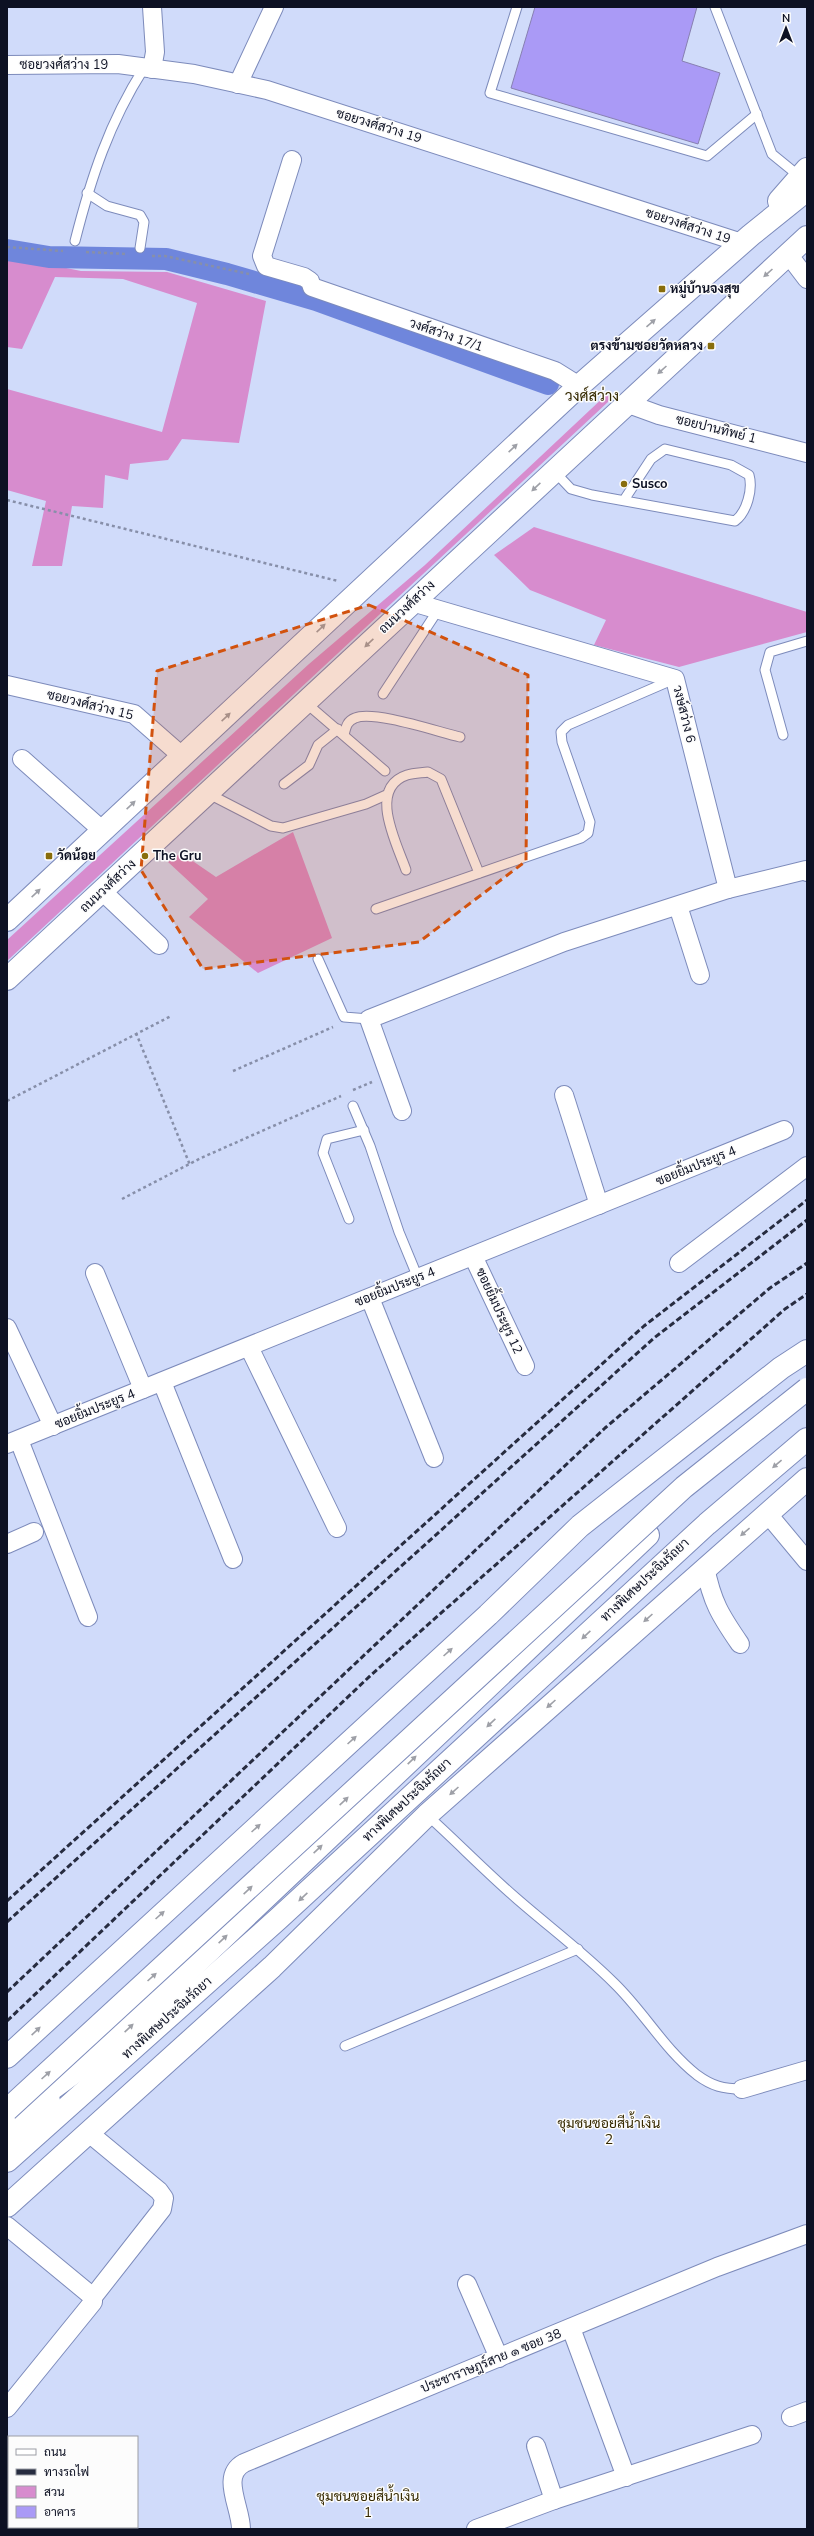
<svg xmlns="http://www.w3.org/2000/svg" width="814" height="2536" viewBox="0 0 814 2536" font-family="'Nunito Sans',Sarabun,sans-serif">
<rect width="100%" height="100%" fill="#d0dbfa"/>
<g fill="#d78cce">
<polygon points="7,256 81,271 167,272 266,301 239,443 182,439 168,460 130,464 128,480 105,475 103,508 72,506 62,566 32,566 46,501 7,490 7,389 162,432 197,303 123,279 55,277 22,349 7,347"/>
<polygon points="607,394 610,397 608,402 7,961 7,940 309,664 425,565"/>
<polygon points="534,527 807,612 807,632 679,667 594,645 606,620 530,590 494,555"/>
<polygon points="293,832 332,938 258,973 189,917 208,899 168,862 181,853 216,877"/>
</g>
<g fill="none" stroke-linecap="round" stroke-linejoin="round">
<polyline stroke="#6f86dc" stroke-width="22" points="7,250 49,257 166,259 227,274 316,300 548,384"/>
</g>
<polygon fill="#aa9af6" stroke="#8780b1" points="535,7 697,7 682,61 720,73 698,144 511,88"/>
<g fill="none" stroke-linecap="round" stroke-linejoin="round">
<g stroke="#7d8bbb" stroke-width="11">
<g id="lane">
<polyline points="517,7 490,93 707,156 757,114"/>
<polyline points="715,7 772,154 799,176"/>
<polyline points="87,193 107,206 140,215 144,222 140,248"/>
<path d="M75 241C91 178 109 123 144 68"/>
<path d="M554 471 571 489 592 495 735 521C747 512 753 489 749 475L731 465 665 449 651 459 624 500"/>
<polyline points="383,694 438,610"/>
<polyline points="306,703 385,771"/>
<path d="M344 735C346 727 347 721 355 718 374 710 438 732 460 737"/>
<polyline points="783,735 765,670 770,652 807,641"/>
<polyline points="284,784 309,765 318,745 338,729"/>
<polyline points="207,793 271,826 283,828 366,804 386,795"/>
<path d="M406 870C397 844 367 788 407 775 414 773 422 773 428 772L441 779 479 873"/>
<polyline points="376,909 581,838 588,833 590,822 562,742 561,732 568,725 672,680"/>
<polyline points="318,959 344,1017 369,1019"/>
<polyline points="353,1106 370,1146 399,1232 418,1278"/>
<polyline points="349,1219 323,1153 327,1139 364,1130"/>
<path d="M427 1815C457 1842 485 1871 516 1898 548 1926 583 1952 614 1983 644 2012 664 2049 697 2075 712 2086 723 2089 742 2089"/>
<polyline points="345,2046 578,1949"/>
</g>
</g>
<g stroke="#7d8bbb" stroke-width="20">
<g id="street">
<polyline points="152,7 155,52 152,69"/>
<polyline points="7,65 118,64 194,74 267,90 742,243"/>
<polyline points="238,84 274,7"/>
<polyline points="292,160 262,256 266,266 304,277 310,281 312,287 555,371 579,386"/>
<polyline points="788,254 807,279"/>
<polyline points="626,403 659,415 807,453"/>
<polyline points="412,602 675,679 728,889 806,870 807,872"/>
<polyline points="7,685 134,714 183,757"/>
<polyline points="22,759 103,831"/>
<polyline points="102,891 159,945"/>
<polyline points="678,906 700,975"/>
<polyline points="564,1095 599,1205"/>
<polyline points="402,1111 369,1019 564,942 728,889"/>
<polyline points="473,1256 525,1366"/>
<polyline points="679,1263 807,1166"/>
<polyline points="95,1273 143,1389"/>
<polyline points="370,1298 434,1458"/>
<polyline points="7,1328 53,1426"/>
<polyline points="249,1347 337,1528"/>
<polyline points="162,1382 233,1559"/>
<polyline points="19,1440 88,1617"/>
<polyline points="7,1444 784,1130"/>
<polyline points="767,1513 807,1561"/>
<polyline points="7,1544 34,1532"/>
<path d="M705 1567C712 1602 720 1615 740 1644"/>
<polyline points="742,2089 807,2070"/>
<polyline points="89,2133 159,2191 164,2198 162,2209 93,2297"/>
<polyline points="7,2226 93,2297 93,2302 7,2408"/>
<polyline points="467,2284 499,2358"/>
<polyline points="571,2328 626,2477"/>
<polyline points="791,2417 807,2411"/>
<polyline points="536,2446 554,2500 752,2435"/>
<path d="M241 2529C241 2507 220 2476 244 2463L717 2267 807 2234"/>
<polyline points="476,2529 554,2500"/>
</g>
</g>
<g stroke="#7d8bbb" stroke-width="24">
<g id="secondary">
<polyline points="92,2062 648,1535"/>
<polyline points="7,2139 49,2101"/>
<polyline points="7,2206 272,1967 427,1815 807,1479"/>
</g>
</g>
<g stroke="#7d8bbb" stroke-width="24">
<g id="primary">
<polyline points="779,201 807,169"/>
<polyline points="7,920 579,386 751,235 807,190"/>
<polyline points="7,979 807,237"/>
</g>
</g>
<g stroke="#7d8bbb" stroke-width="24">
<g id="highway">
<polyline points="7,2057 488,1615 580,1526 781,1368 807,1351"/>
<polyline points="7,2122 106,2049"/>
<polyline points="7,2161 278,1919 707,1524 807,1439"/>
</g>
</g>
<g stroke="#878fa9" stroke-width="2.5" stroke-dasharray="3 3" stroke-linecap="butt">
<polyline points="7,247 63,251"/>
<polyline points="86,252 127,254"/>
<polyline points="152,256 165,256 249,274"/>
<polyline points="7,500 338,581"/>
<polyline points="136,1033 190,1165"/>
<polyline points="233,1071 333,1027"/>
<polyline points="353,1090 372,1082"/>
<polyline points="7,1101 171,1016"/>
<polyline points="122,1199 201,1158 341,1096"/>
</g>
<use href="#lane" stroke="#fff" stroke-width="9"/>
<use href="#street" stroke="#fff" stroke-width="18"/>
<use href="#secondary" stroke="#fff" stroke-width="22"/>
<use href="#primary" stroke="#fff" stroke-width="22"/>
<use href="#highway" stroke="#fff" stroke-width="22"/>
<g stroke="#272c40" stroke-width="3" stroke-dasharray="6 3" stroke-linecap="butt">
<polyline points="7,1901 644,1326 807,1200"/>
<polyline points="7,1922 654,1338 807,1220"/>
<polyline points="7,1992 605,1428 770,1288 807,1263"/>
<polyline points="7,2021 371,1675 785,1309 807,1294"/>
</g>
<g stroke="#7d8bbb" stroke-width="24" stroke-linecap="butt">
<polyline id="highway-bridge" points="7,2110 684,1487 807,1389"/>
</g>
<use href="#highway-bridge" stroke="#fff" stroke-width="22"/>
</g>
<defs><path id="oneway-solid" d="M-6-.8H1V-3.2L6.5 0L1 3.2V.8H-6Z"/></defs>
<g fill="#9ea0a7">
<use href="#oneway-solid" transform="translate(768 273) rotate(138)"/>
<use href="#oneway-solid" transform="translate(651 323) rotate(-41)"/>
<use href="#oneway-solid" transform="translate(662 370) rotate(138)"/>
<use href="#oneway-solid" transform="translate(513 448) rotate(-43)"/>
<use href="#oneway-solid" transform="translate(536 487) rotate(137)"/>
<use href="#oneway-solid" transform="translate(321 628) rotate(-43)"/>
<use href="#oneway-solid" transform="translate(369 643) rotate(137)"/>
<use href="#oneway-solid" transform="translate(226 717) rotate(-43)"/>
<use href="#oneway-solid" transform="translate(131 805) rotate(-43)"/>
<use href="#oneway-solid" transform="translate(36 893) rotate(-43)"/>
<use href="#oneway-solid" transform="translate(777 1464) rotate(140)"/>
<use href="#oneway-solid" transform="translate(745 1532) rotate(140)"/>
<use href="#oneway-solid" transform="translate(648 1618) rotate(138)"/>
<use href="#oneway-solid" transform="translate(586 1635) rotate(137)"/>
<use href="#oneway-solid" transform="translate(448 1652) rotate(-42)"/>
<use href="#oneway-solid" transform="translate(551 1704) rotate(138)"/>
<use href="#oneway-solid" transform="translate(491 1723) rotate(137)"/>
<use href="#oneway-solid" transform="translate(352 1740) rotate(-42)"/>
<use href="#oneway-solid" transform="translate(412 1760) rotate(-44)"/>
<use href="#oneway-solid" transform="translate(454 1791) rotate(138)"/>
<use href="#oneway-solid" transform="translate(344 1801) rotate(-43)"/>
<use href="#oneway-solid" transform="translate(256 1828) rotate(-42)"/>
<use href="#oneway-solid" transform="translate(318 1849) rotate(-43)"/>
<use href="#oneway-solid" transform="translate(248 1890) rotate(-43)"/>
<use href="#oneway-solid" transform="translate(303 1897) rotate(137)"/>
<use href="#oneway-solid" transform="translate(160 1915) rotate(-42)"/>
<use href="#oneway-solid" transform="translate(223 1939) rotate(-43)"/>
<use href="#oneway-solid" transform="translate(152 1977) rotate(-42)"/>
<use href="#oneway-solid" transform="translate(129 2028) rotate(-43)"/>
<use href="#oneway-solid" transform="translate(36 2031) rotate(-43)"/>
<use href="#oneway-solid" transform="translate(46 2075) rotate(-42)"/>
</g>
<path fill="#d2520e" fill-opacity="0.2" stroke="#d2520e" stroke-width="3" stroke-dasharray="8 5" stroke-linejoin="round" d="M369 605 528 675 526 861 419 942 203 969 141 870 157 671Z"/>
<g fill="#886d0c" stroke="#fcfcfc" stroke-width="1.5">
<rect x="658" y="285" width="8" height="8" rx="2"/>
<rect x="707" y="342" width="8" height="8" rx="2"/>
<circle cx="624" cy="484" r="4"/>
<rect x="45" y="852" width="8" height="8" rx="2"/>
<circle cx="145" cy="856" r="4"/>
</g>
<g text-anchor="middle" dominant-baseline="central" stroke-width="3" stroke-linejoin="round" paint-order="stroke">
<g font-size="13" fill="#0d1123" stroke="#fcfcfc">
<text x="64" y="65">ซอยวงศ์สว่าง 19</text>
<text transform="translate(379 126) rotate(17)">ซอยวงศ์สว่าง 19</text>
<text transform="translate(688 226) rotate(18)">ซอยวงศ์สว่าง 19</text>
<text transform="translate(446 335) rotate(19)">วงศ์สว่าง 17/1</text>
<text transform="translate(716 429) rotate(14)">ซอยปานทิพย์ 1</text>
<text transform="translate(407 607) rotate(-43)">ถนนวงศ์สว่าง</text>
<text transform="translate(90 705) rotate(14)">ซอยวงศ์สว่าง 15</text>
<text transform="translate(684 714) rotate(76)">วงษ์สว่าง 6</text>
<text transform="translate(108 886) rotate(-43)">ถนนวงศ์สว่าง</text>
<text transform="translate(696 1166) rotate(-22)">ซอยยิ้มประยูร 4</text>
<text transform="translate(395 1287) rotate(-22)">ซอยยิ้มประยูร 4</text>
<text transform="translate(499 1311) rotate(65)">ซอยยิ้มประยูร 12</text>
<text transform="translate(95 1409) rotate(-22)">ซอยยิ้มประยูร 4</text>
<text transform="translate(645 1580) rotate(-43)">ทางพิเศษประจิมรัถยา</text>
<text transform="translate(407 1800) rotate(-43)">ทางพิเศษประจิมรัถยา</text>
<text transform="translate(167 2018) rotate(-42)">ทางพิเศษประจิมรัถยา</text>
<text transform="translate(491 2361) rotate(-22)">ประชาราษฎร์สาย ๑ ซอย 38</text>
</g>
<g font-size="13" font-weight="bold" fill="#0d1123" stroke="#fcfcfc" text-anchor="start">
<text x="670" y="289">หมู่บ้านจงสุข</text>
<text x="703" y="346" text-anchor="end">ตรงข้ามซอยวัดหลวง</text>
<text x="632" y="484">Susco</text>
<text x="57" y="856">วัดน้อย</text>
<text x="153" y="856">The Gru</text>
</g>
<g font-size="14" fill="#352900" stroke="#fcfcfc">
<text x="609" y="2123">ชุมชนซอยสีน้ำเงิน<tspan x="609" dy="16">2</tspan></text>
<text x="368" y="2496">ชุมชนซอยสีน้ำเงิน<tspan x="368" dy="16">1</tspan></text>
</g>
<g font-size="15" fill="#352900" stroke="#fcfcfc">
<text x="592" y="396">วงศ์สว่าง</text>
</g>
</g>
<rect width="814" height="2536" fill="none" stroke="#0d1123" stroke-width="16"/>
<rect x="8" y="2436" width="130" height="92" fill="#fcfcfc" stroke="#9c9ea5"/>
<rect x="16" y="2449" width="20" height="6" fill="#ffffff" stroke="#9c9ea5"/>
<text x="44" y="2456" font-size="12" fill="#0d1123">ถนน</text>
<rect x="16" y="2469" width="20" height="6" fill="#272c40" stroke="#9c9ea5"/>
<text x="44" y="2476" font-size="12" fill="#0d1123">ทางรถไฟ</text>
<rect x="16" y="2486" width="20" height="12" fill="#d78cce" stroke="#9c9ea5"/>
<text x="44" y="2496" font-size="12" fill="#0d1123">สวน</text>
<rect x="16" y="2506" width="20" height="12" fill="#aa9af6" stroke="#9c9ea5"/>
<text x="44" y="2516" font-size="12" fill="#0d1123">อาคาร</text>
<g transform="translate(786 28)" stroke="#fcfcfc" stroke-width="3" paint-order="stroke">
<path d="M0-3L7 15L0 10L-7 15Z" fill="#0d1123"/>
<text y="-6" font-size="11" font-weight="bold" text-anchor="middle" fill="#0d1123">N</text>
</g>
</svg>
